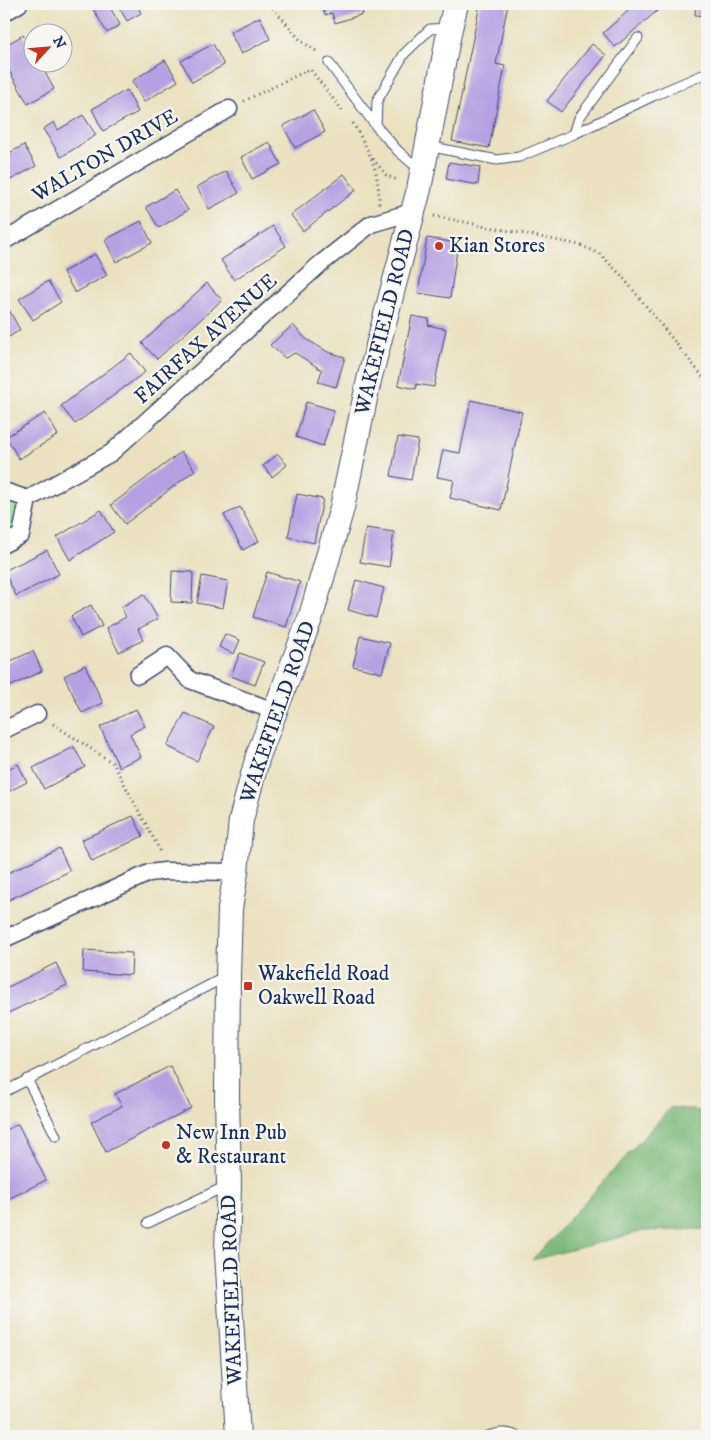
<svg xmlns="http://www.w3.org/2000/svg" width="711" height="1440" viewBox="0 0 711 1440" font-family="'IM FELL DW Pica',serif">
<rect width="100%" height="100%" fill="#f6f6f2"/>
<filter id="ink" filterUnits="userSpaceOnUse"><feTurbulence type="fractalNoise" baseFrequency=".02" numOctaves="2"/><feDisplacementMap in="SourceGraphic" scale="10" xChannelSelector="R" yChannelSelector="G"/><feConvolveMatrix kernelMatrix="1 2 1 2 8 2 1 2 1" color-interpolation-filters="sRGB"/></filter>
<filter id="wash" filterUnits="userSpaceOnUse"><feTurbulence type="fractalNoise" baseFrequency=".0096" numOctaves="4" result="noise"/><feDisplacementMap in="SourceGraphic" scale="20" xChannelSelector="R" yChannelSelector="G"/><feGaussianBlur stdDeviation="1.12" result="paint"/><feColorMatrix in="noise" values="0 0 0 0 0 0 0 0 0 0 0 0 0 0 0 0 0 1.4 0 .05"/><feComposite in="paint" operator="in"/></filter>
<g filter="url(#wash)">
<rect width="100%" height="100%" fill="#ebe1c0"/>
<polygon fill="#9ad88d" stroke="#5a8476" points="4,491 28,499 21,535 4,544"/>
<polygon fill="#7bb878" stroke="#4b746b" points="671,1107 707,1112 707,1229 644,1231 532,1260"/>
<g id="blocks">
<g fill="#b6a0e2">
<polygon points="98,4 108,4 120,25 107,33 92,7"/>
<polygon points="117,4 136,4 141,13 127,21"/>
<polygon points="321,4 360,4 363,14 335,23 332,13 325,15"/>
<polygon points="480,4 508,4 496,64 505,66 489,148 452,141"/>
<polygon points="549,4 570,4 569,9"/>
<polygon points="636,4 665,4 615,47 603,33"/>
<polygon points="696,4 707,4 707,16 695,15"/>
<polygon points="260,17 270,39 241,54 230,32"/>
<polygon points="23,35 32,51 32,62 39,62 54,89 28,104 4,62 4,46"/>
<polygon points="213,44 224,65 192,82 181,61"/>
<polygon points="592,44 606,55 561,112 547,101"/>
<polygon points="165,60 178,81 144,102 132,81"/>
<polygon points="127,90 138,112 103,131 92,109"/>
<polygon points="313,110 325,132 295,148 283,126"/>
<polygon points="83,115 96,135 61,157 43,129 54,122 58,130"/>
<polygon points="269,142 281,164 252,179 241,157"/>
<polygon points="24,145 36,166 5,183 4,180 4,156"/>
<polygon points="449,162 480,167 478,185 446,179"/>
<polygon points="226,171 239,193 209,209 197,187"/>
<polygon points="344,174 356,190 303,231 291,215"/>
<polygon points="175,190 188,210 159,228 146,207"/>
<polygon points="141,221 152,243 116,262 105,240"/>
<polygon points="273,226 286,246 234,280 221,260"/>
<polygon points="427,238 458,243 450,298 418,293"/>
<polygon points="95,254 107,275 75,293 63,272"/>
<polygon points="48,281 61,302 33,320 19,299"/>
<polygon points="207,283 222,300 157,359 142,343"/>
<polygon points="6,304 20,330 4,340 4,306"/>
<polygon points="412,316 429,319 428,325 446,329 434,387 417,384 416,389 398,385"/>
<polygon points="293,325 306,339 328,352 345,357 336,387 318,382 322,370 295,353 285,358 270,345"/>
<polygon points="131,353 145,372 75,424 61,406"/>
<polygon points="471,400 522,412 501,510 450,498 454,480 437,477 443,450 460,453"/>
<polygon points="306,402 334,410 323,446 296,437"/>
<polygon points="45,413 58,435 19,459 6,437"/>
<polygon points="398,437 418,440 411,480 391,476"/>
<polygon points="181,452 195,470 125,524 111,505"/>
<polygon points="278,454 287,465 272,477 263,466"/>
<polygon points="297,494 323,499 314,543 288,537"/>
<polygon points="240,507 259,541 243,550 224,515"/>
<polygon points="101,510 114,532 70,560 57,537"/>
<polygon points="366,528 394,532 389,567 360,562"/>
<polygon points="47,550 59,574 16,596 4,571"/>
<polygon points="172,571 193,572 192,603 171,602"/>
<polygon points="267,572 300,582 286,627 253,617"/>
<polygon points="202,576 228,581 223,608 197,603"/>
<polygon points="356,580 384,588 376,618 348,610"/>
<polygon points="144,594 158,619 138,629 143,640 119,652 106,628 126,617 121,607"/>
<polygon points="91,605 102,626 81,637 71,616"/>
<polygon points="225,634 240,640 234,654 219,647"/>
<polygon points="360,636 390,643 382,673 353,666"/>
<polygon points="33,651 42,671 5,689 4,664"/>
<polygon points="240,653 264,662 255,685 231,676"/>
<polygon points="85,665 103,703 82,713 64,676"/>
<polygon points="136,709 145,726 130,734 141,757 119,767 100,727"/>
<polygon points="185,713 214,727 197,761 167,746"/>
<polygon points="74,747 85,767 44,789 33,768"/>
<polygon points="18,764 27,782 4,794 4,771"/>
<polygon points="133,816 143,836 92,861 81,840"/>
<polygon points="59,848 70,871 4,902 4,875"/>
<polygon points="84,950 132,953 131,975 83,972"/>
<polygon points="56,963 67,985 4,1015 4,989"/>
<polygon points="170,1066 191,1108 106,1152 91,1122 122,1106 115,1094"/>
<polygon points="18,1124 46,1180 4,1201 4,1131"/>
</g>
</g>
</g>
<g filter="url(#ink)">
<use href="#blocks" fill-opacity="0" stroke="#3a4a6d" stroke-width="1"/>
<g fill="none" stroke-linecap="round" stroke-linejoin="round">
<g stroke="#3a4a6d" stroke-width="11">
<g id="lane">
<polyline points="329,63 376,126"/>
<polyline points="574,134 579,118 638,38"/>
<polyline points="428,146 497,160 519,157 574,134 653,96 707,73"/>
<polyline points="420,170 398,151 376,126 377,101 404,54 430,29 450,28"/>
<polyline points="27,1079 56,1136"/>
<polyline points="4,1092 225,977"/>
<polyline points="148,1223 226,1186"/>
<path d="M488 1436C498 1433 507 1431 516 1436"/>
</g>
</g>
<g stroke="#3a4a6d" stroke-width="19">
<g id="street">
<polyline points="4,13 19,4"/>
<polyline points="4,241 229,109"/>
<polyline points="4,491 28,499 111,453 319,265 371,224 412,212"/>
<polyline points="4,544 21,535 28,499"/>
<polyline points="138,675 167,656 190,680 274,711"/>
<polyline points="4,730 37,714"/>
<polyline points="4,939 149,873 165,871 236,872"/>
</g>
</g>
<g stroke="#3a4a6d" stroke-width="26">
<polyline id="secondary" points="238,1436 227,1252 229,1185 227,1097 228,976 230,909 236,872 241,820 258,756 311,616 342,508 369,380 419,189 450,28 456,4"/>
</g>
<g stroke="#3a4a6d" stroke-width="3" stroke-dasharray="1 4" stroke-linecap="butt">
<polyline points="270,4 301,41 318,52"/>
<polyline points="244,101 310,69 344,113"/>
<path d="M353 123C370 154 379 168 379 204"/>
<polyline points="373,159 387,176 398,180"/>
<polyline points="434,216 580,245 600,254 621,275 707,382"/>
<polyline points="53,724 113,763 157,845 160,853"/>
</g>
<use href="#lane" stroke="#fff" stroke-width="9"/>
<use href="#street" stroke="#fff" stroke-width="16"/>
<use href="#secondary" stroke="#fff" stroke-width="24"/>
</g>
</g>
<g fill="#c8321e" stroke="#f6f6f2" stroke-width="2">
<circle cx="439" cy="246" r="5"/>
<rect x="243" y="981" width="10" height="10" rx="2.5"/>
<circle cx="166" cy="1145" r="5"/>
</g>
<g text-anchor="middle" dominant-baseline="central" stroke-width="4.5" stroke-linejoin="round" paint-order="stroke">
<g font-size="21" fill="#1b2f5e" stroke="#f6f6f2">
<text transform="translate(105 156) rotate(-30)">WALTON DRIVE</text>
<text transform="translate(385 322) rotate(-76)">WAKEFIELD ROAD</text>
<text transform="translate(206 339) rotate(-42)">FAIRFAX AVENUE</text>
<text transform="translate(278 712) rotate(-71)">WAKEFIELD ROAD</text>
<text transform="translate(232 1290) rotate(-92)">WAKEFIELD ROAD</text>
</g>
<g font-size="21" fill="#1b2f5e" stroke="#f6f6f2" text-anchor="start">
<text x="449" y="246">Kian Stores</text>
<text x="258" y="974">Wakefield Road<tspan x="258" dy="24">Oakwell Road</tspan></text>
<text x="176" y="1133">New Inn Pub<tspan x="176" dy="24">&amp; Restaurant</tspan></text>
</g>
</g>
<rect width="711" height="1440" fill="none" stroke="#f6f6f2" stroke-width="20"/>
<g transform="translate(48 48) rotate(64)"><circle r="24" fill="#f6f6f2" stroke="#9ea6b7"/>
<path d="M0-4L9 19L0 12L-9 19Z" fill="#c8321e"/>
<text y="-8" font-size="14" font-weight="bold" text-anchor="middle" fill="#1b2f5e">N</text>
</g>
</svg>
